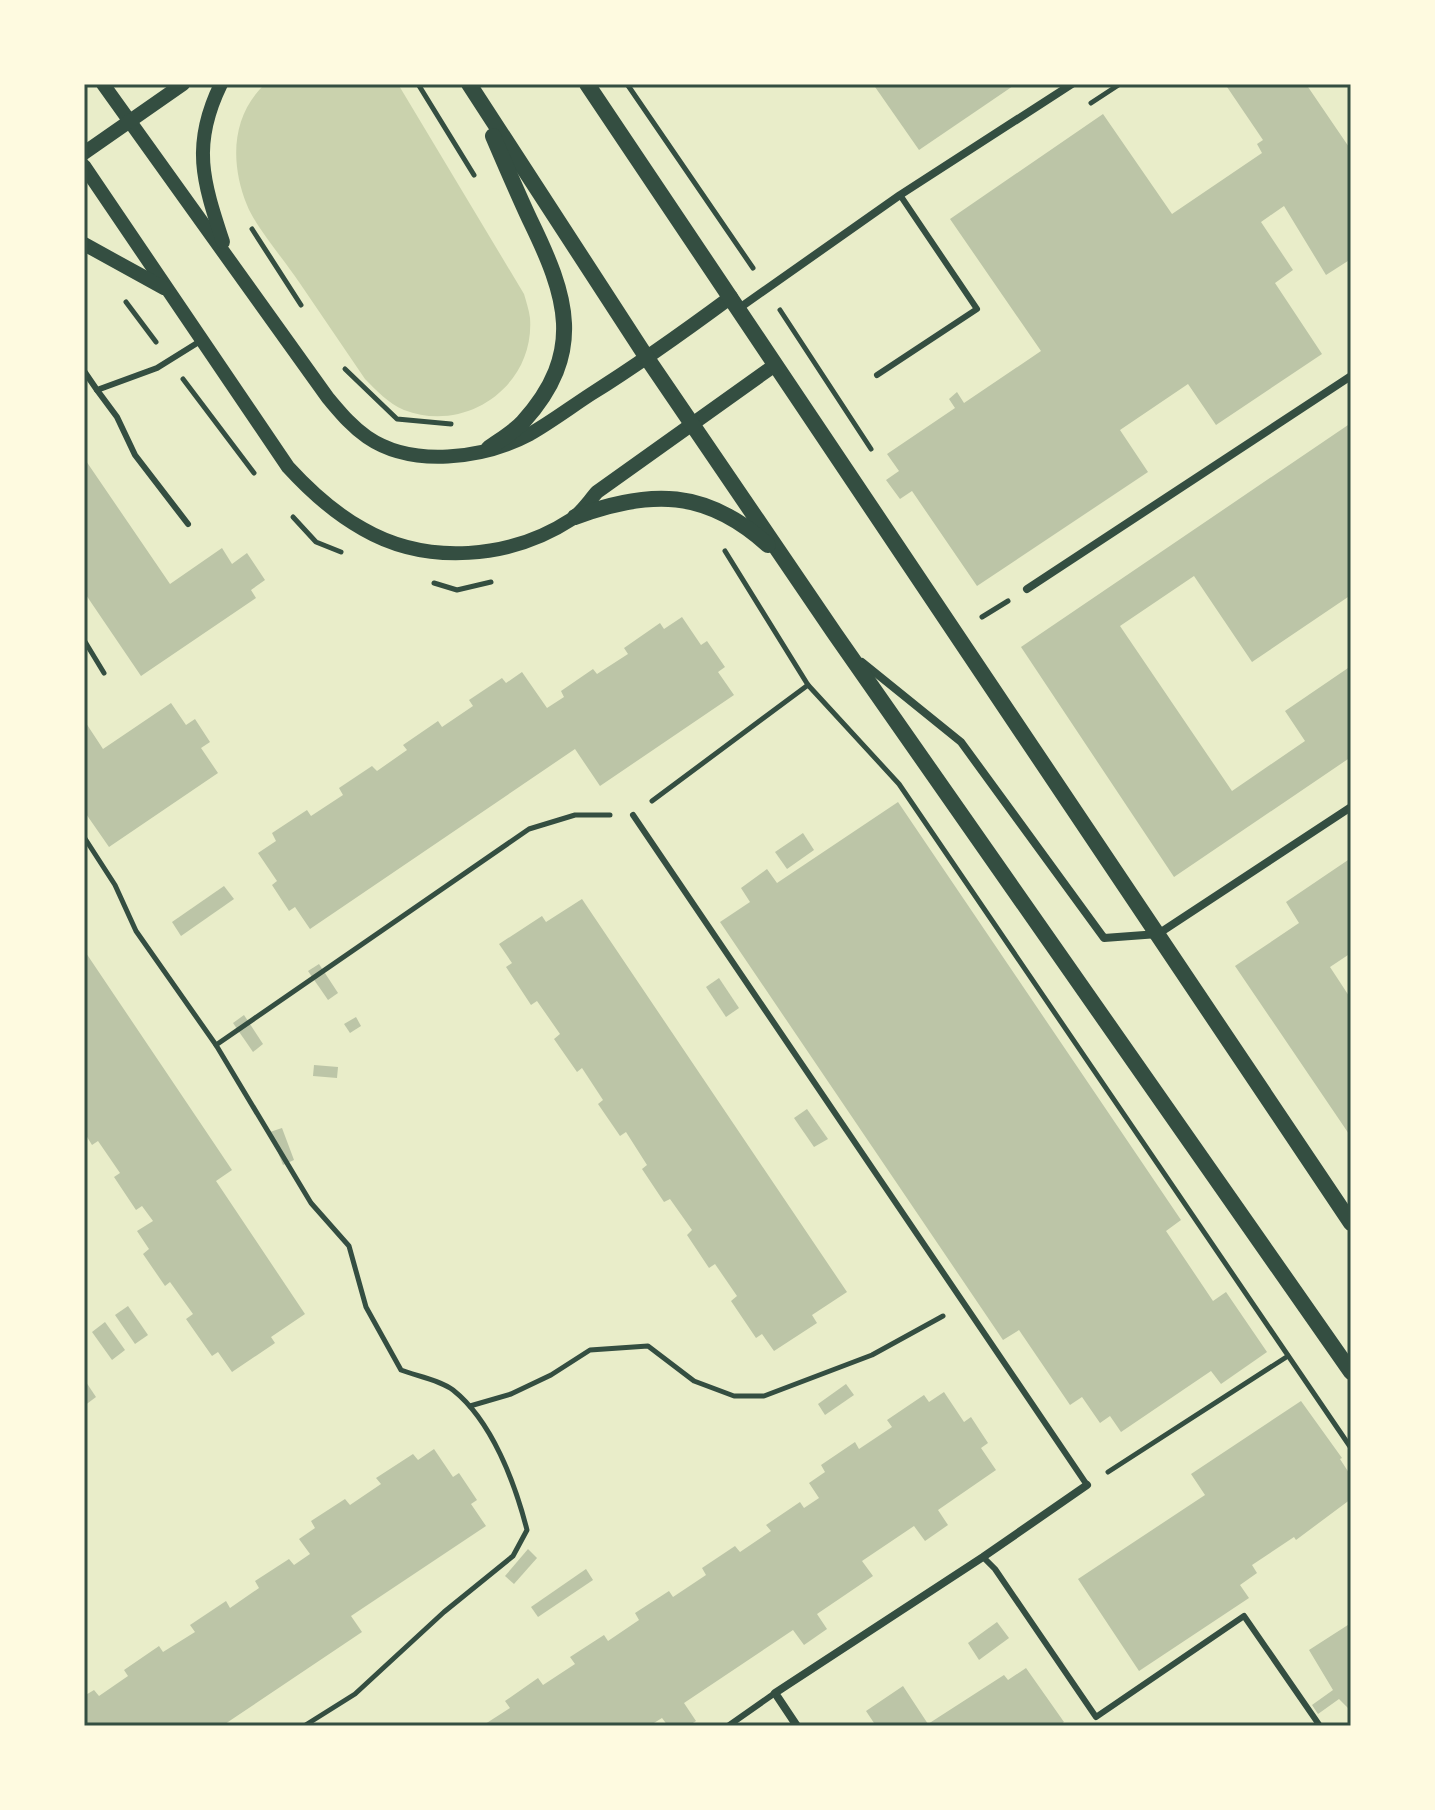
<svg xmlns="http://www.w3.org/2000/svg" width="1435" height="1810" viewBox="0 0 1435 1810" font-family="Manrope,sans-serif">
<rect width="100%" height="100%" fill="#e9edc9"/>
<path fill="#cad2ad" d="M265 84H398L524 294C526 301 529 310 530 318 535 386 466 434 404 410 388 403 377 391 365 379 343 347 321 314 299 282 285 261 255 226 247 205 230 163 231 116 265 84Z"/>
<g fill="#bcc5a7">
<polygon points="873,84 1016,84 919,150"/>
<polygon points="1225,84 1306,84 1351,150 1351,259 1326,275 1284,206 1261,222 1293,270 1275,283 1322,354 1216,425 1188,384 1120,430 1148,472 977,586 912,491 900,499 886,480 899,471 887,454 955,408 949,399 957,392 964,403 1041,351 950,219 1103,114 1172,214 1262,153 1257,144 1263,140"/>
<polygon points="1351,423 1351,595 1252,662 1194,576 1120,626 1232,791 1305,741 1285,711 1351,666 1351,757 1174,877 1021,647"/>
<polygon points="84,458 170,584 222,548 232,564 247,553 265,580 251,590 256,598 141,676 84,592"/>
<polygon points="682,617 701,645 707,641 725,667 718,672 734,695 600,786 575,749 310,929 295,907 289,911 272,885 277,881 258,853 276,841 272,833 307,810 311,816 343,795 339,788 372,766 377,771 407,750 403,745 438,721 442,727 473,706 469,700 502,678 506,683 522,672 547,708 564,697 561,691 593,669 597,674 628,654 624,648 660,623 664,629"/>
<polygon points="171,703 186,725 195,719 210,742 201,748 218,773 109,847 84,811 84,720 103,749"/>
<polygon points="898,802 1181,1220 1166,1231 1213,1301 1226,1292 1267,1352 1221,1384 1211,1371 1121,1432 1110,1416 1100,1423 1082,1397 1070,1405 1019,1330 1003,1340 720,922 750,902 741,888 767,869 777,883"/>
<polygon points="803,833 814,850 787,869 775,852"/>
<polygon points="1351,858 1351,953 1330,967 1351,999 1351,1137 1235,966 1299,923 1286,902"/>
<polygon points="224,886 234,899 181,936 172,922"/>
<polygon points="582,899 847,1292 812,1315 817,1323 774,1351 762,1334 756,1338 731,1301 737,1296 715,1264 709,1268 687,1235 692,1230 670,1199 664,1202 642,1169 647,1165 626,1132 620,1136 598,1104 603,1100 582,1068 577,1072 554,1039 560,1034 537,1001 531,1005 506,967 512,963 499,944 542,916 546,922"/>
<polygon points="84,950 232,1170 216,1181 305,1314 271,1337 275,1343 232,1372 218,1352 212,1356 186,1319 193,1314 170,1282 165,1286 143,1254 149,1249 137,1231 153,1221 142,1206 136,1210 114,1177 120,1173 98,1141 92,1145 84,1132"/>
<polygon points="319,964 338,993 328,1000 308,971"/>
<polygon points="719,978 739,1008 726,1017 706,987"/>
<polygon points="244,1015 263,1044 253,1052 233,1023"/>
<polygon points="356,1017 361,1026 350,1033 344,1024"/>
<polygon points="314,1065 338,1067 337,1078 313,1076"/>
<polygon points="807,1109 828,1139 814,1147 794,1118"/>
<polygon points="282,1128 294,1160 283,1165 270,1132"/>
<polygon points="128,1306 148,1335 135,1344 115,1315"/>
<polygon points="105,1322 125,1350 112,1360 92,1332"/>
<polygon points="84,1379 96,1397 84,1406"/>
<polygon points="846,1384 854,1395 825,1415 818,1404"/>
<polygon points="944,1392 964,1422 971,1417 988,1443 981,1448 996,1470 938,1510 948,1525 925,1541 914,1526 862,1561 873,1576 817,1614 827,1629 804,1645 793,1630 684,1703 696,1721 688,1726 668,1726 662,1718 649,1726 482,1726 510,1708 505,1701 538,1678 543,1685 575,1664 570,1657 604,1635 608,1641 639,1620 635,1613 669,1591 673,1597 706,1575 702,1568 735,1546 740,1552 771,1531 766,1525 800,1502 804,1508 819,1498 809,1483 825,1472 821,1465 855,1442 859,1449 892,1427 887,1420 924,1395 929,1402"/>
<polygon points="1301,1401 1342,1458 1340,1459 1351,1476 1351,1499 1296,1540 1294,1537 1252,1565 1257,1573 1240,1585 1249,1598 1139,1671 1078,1579 1205,1495 1191,1474"/>
<polygon points="434,1449 453,1477 459,1473 477,1500 471,1504 486,1526 351,1616 362,1632 222,1726 84,1726 84,1696 94,1690 99,1696 128,1676 124,1670 159,1646 163,1652 195,1632 190,1625 226,1601 230,1608 259,1588 255,1581 289,1559 294,1565 310,1554 299,1539 315,1528 311,1521 345,1499 350,1505 381,1484 376,1478 413,1454 418,1460"/>
<polygon points="528,1549 537,1558 514,1584 505,1576"/>
<polygon points="586,1569 593,1580 538,1617 531,1607"/>
<polygon points="997,1622 1009,1638 979,1660 968,1643"/>
<polygon points="1351,1623 1351,1711 1339,1699 1318,1714 1312,1705 1333,1690 1309,1650"/>
<polygon points="1026,1668 1064,1722 1058,1726 876,1726 866,1711 903,1686 928,1724 1004,1675 1008,1680"/>
</g>
<g fill="none" stroke-linecap="round" stroke-linejoin="round">
<g stroke="#344e41" stroke-width="5">
<polyline points="418,84 474,175"/>
<polyline points="627,84 753,268"/>
<polyline points="1091,103 1120,84"/>
<polyline points="252,229 301,305"/>
<polyline points="126,302 156,342"/>
<polyline points="780,310 871,449"/>
<polyline points="345,369 397,419 451,424"/>
<polyline points="183,379 254,473"/>
<polyline points="293,517 316,542 341,552"/>
<polyline points="725,551 808,685 899,784 1351,1448"/>
<polyline points="434,583 457,590 491,582"/>
<polyline points="982,617 1008,601"/>
<polyline points="84,640 104,673"/>
<polyline points="652,801 808,685"/>
<polyline points="84,837 115,885 136,931 216,1045"/>
<polyline points="470,1406 511,1394 551,1375 590,1350 648,1346 694,1381 734,1396 764,1396 872,1355 943,1316"/>
<polyline points="1108,1472 1288,1356"/>
<path d="M304 1726 355 1694 444 1612 513 1556 527 1530C515 1483 492 1421 453 1390 440 1380 417 1376 401 1370L366 1307 349 1246 311 1203 216 1045 529 829 575 815H610"/>
</g>
<g stroke="#344e41" stroke-width="6">
<polyline points="84,371 97,390 157,368 202,340"/>
<polyline points="877,375 977,309 900,195"/>
<polyline points="97,390 117,417 135,455 188,524"/>
<polyline points="633,815 1087,1485"/>
<polyline points="983,1557 995,1569 1096,1717 1244,1616 1320,1726"/>
<polyline points="728,1726 775,1693"/>
</g>
<g stroke="#344e41" stroke-width="8">
<polyline points="738,309 900,195 1072,84"/>
<polyline points="1027,589 1351,376"/>
<polyline points="862,662 961,742 1104,938 1158,934 1351,807"/>
<polyline points="797,1726 775,1693 983,1557 1087,1485"/>
</g>
<g stroke="#344e41" stroke-width="14">
<path d="M103 84 328 398C340 412 351 426 367 437 412 468 483 459 530 434 551 422 571 407 591 394 639 364 685 331 731 297"/>
<path d="M221 84C191 145 203 181 223 242"/>
<polyline points="84,153 183,84"/>
<path d="M84 166 288 467C310 491 334 513 363 529 427 566 511 559 572 519 582 512 589 501 597 492L775 365"/>
<polyline points="84,244 164,288"/>
</g>
<g stroke="#344e41" stroke-width="16">
<polyline points="469,84 647,358 835,634 1351,1372"/>
<polyline points="587,84 1351,1223"/>
<path d="M489 448C500 440 514 432 523 422 586 352 567 296 530 220 517 192 505 164 493 136"/>
<path d="M575 517C650 489 706 489 768 545"/>
</g>
</g>
<rect width="1435" height="1810" fill="none" stroke="#fefae0" stroke-width="172"/>
<rect x="86" y="86" width="1263" height="1638" fill="none" stroke="#344e41" stroke-width="3"/>
</svg>
